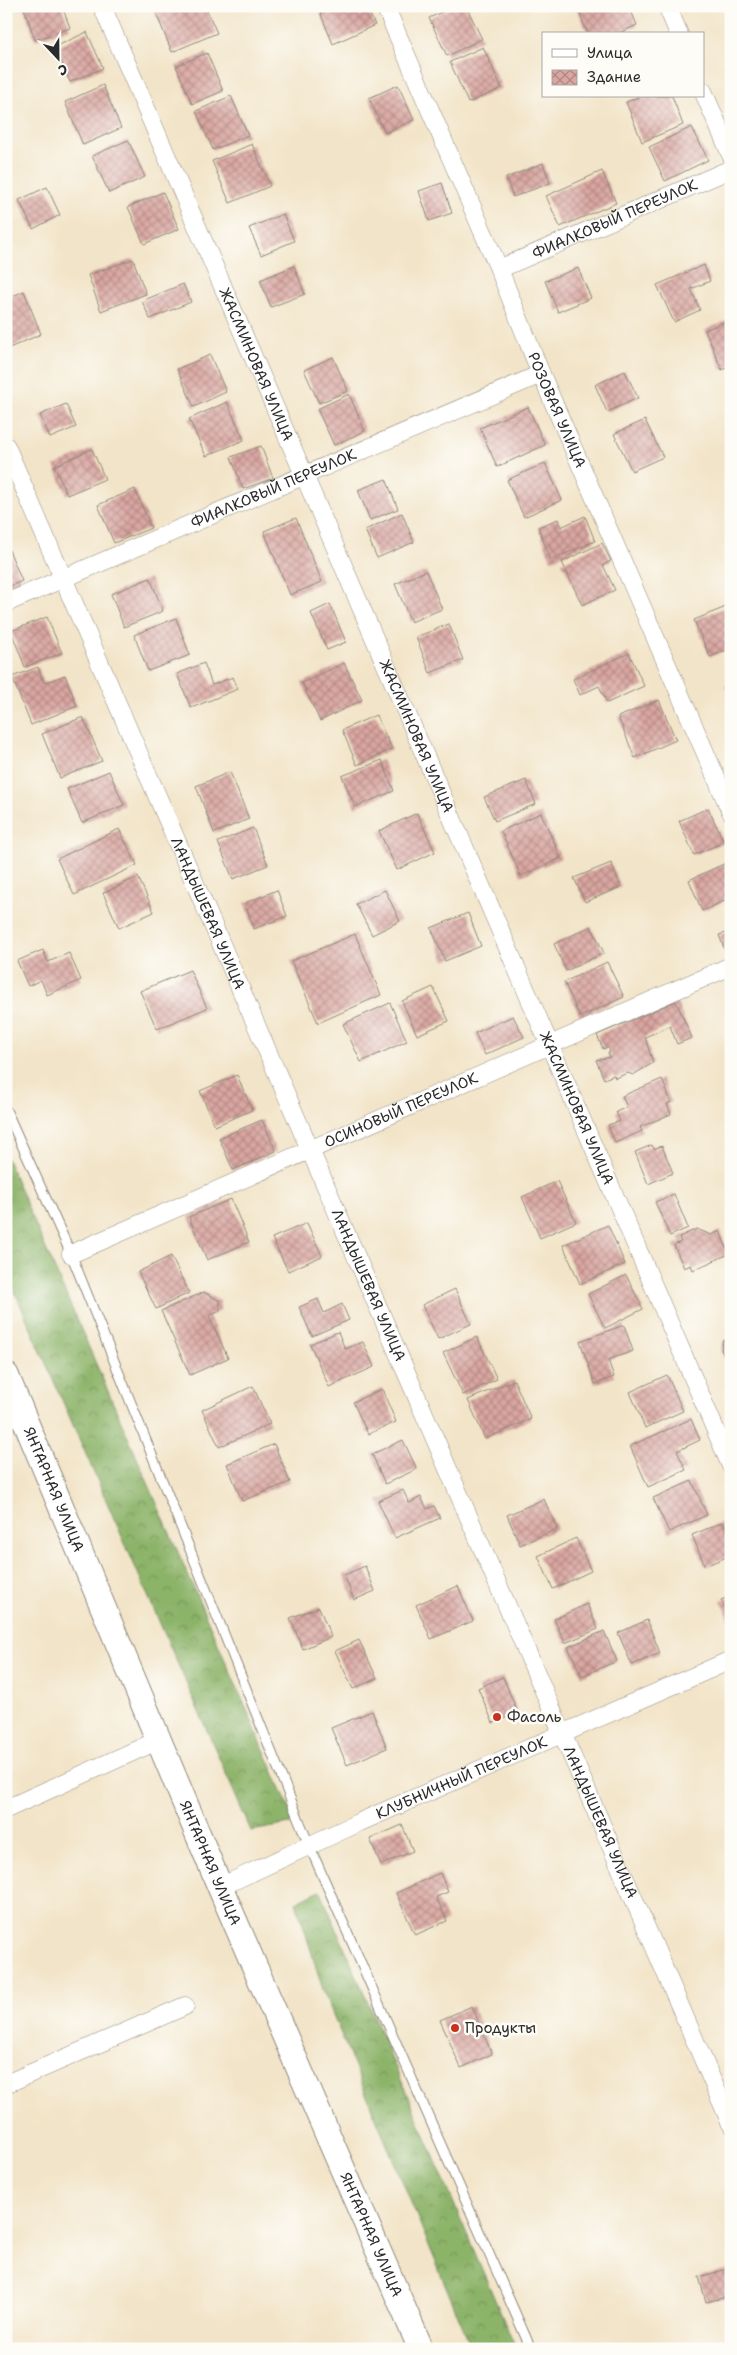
<svg xmlns="http://www.w3.org/2000/svg" width="737" height="2355" viewBox="0 0 737 2355" font-family="'Shantell Sans',sans-serif">
<defs>
<pattern id="forest-crowns" width="20" height="18" patternUnits="userSpaceOnUse" patternTransform="scale(1.25)"><rect width="20" height="18" fill="#8cb469"/><path d="M2 6a3 3 0 1 1 6 0M12 15a3 3 0 1 1 6 0" fill="none" stroke="#739357"/></pattern>
<pattern id="building-cross-hatch" width="8" height="8" patternUnits="userSpaceOnUse" patternTransform="scale(1.25)"><rect width="8" height="8" fill="#daa6a1"/><path d="M0 0l8 8M0 8l8-8" fill="none" stroke="#b18783"/></pattern>
</defs>
<rect width="100%" height="100%" fill="#fdfcf7"/>
<filter id="ink" filterUnits="userSpaceOnUse"><feTurbulence type="fractalNoise" baseFrequency=".02" numOctaves="2"/><feDisplacementMap in="SourceGraphic" scale="10" xChannelSelector="R" yChannelSelector="G"/><feConvolveMatrix kernelMatrix="1 2 1 2 8 2 1 2 1" color-interpolation-filters="sRGB"/></filter>
<filter id="wash" filterUnits="userSpaceOnUse"><feTurbulence type="fractalNoise" baseFrequency=".0096" numOctaves="4" result="noise"/><feDisplacementMap in="SourceGraphic" scale="20" xChannelSelector="R" yChannelSelector="G"/><feGaussianBlur stdDeviation="1.12" result="paint"/><feColorMatrix in="noise" values="0 0 0 0 0 0 0 0 0 0 0 0 0 0 0 0 0 1.4 0 .05"/><feComposite in="paint" operator="in"/></filter>
<g filter="url(#wash)">
<rect width="100%" height="100%" fill="#f2e4c8"/>
<g fill="url(#forest-crowns)" stroke="#5c704a">
<polygon points="6,1157 296,1823 251,1831 6,1272"/>
<polygon points="320,1890 516,2349 472,2349 324,1993 296,1902"/>
</g>
<g id="blocks">
<g fill="url(#building-cross-hatch)">
<polygon points="29,6 62,6 70,28 35,40 24,8"/>
<polygon points="153,6 205,6 217,33 172,52"/>
<polygon points="328,6 366,6 375,25 333,44 319,10"/>
<polygon points="455,6 466,6 482,39 447,56 429,18"/>
<polygon points="581,6 629,6 637,25 617,34 588,34 577,8"/>
<polygon points="87,32 103,68 70,82 55,47"/>
<polygon points="483,47 502,88 468,103 450,62"/>
<polygon points="207,53 223,91 192,104 176,66"/>
<polygon points="103,85 121,128 83,145 65,102"/>
<polygon points="398,85 414,120 385,133 369,98"/>
<polygon points="231,96 248,135 213,150 196,111"/>
<polygon points="641,96 672,96 683,125 642,142 626,102"/>
<polygon points="692,127 708,160 665,181 649,147"/>
<polygon points="128,140 145,177 109,193 92,156"/>
<polygon points="252,144 270,186 230,203 212,161"/>
<polygon points="543,163 550,183 513,197 506,178"/>
<polygon points="602,171 616,203 560,227 546,196"/>
<polygon points="442,183 452,213 429,221 419,191"/>
<polygon points="47,187 60,215 33,229 19,200"/>
<polygon points="163,192 179,229 144,244 128,207"/>
<polygon points="283,214 294,241 261,255 249,228"/>
<polygon points="133,259 146,294 101,311 88,275"/>
<polygon points="704,265 710,281 691,289 700,310 674,322 657,285"/>
<polygon points="294,266 305,294 271,307 260,280"/>
<polygon points="578,268 591,298 558,312 545,281"/>
<polygon points="183,284 191,302 150,319 142,301"/>
<polygon points="24,291 41,334 7,349 6,299"/>
<polygon points="731,319 731,366 722,370 705,330"/>
<polygon points="210,355 226,392 194,407 177,369"/>
<polygon points="333,357 348,391 319,403 304,370"/>
<polygon points="625,371 638,398 607,412 595,385"/>
<polygon points="349,394 365,431 334,445 317,409"/>
<polygon points="227,402 244,440 206,456 189,419"/>
<polygon points="66,404 76,427 50,438 40,415"/>
<polygon points="528,407 545,445 497,467 480,428"/>
<polygon points="645,420 663,457 632,471 614,434"/>
<polygon points="261,446 273,478 243,489 231,457"/>
<polygon points="92,449 105,479 67,495 54,466"/>
<polygon points="545,463 562,500 524,517 507,480"/>
<polygon points="386,479 398,509 370,520 358,490"/>
<polygon points="135,489 151,528 114,543 98,505"/>
<polygon points="402,513 414,542 377,558 365,530"/>
<polygon points="585,516 595,541 551,560 538,527 558,519 561,527"/>
<polygon points="296,518 322,582 290,595 264,531"/>
<polygon points="602,543 611,561 603,565 615,590 582,605 562,562"/>
<polygon points="9,550 22,581 6,588 6,551"/>
<polygon points="426,571 442,609 411,622 395,584"/>
<polygon points="150,578 163,611 124,627 111,594"/>
<polygon points="330,604 346,642 327,650 311,613"/>
<polygon points="726,607 731,617 731,648 710,657 694,620"/>
<polygon points="47,617 62,653 25,667 11,631"/>
<polygon points="176,618 190,655 148,671 134,635"/>
<polygon points="449,624 463,660 430,673 416,637"/>
<polygon points="629,653 644,686 607,703 599,686 580,695 573,679"/>
<polygon points="204,663 212,685 233,677 238,689 191,708 177,674"/>
<polygon points="344,663 362,700 320,721 302,683"/>
<polygon points="38,667 44,683 65,675 77,706 31,725 12,677"/>
<polygon points="731,684 731,700 725,686"/>
<polygon points="659,700 676,740 635,758 618,717"/>
<polygon points="376,715 392,749 357,765 342,730"/>
<polygon points="83,717 102,761 60,778 42,734"/>
<polygon points="382,760 394,791 355,807 342,776"/>
<polygon points="109,771 124,805 82,823 67,789"/>
<polygon points="230,772 249,819 214,833 196,786"/>
<polygon points="526,780 536,804 495,821 484,797"/>
<polygon points="708,808 724,842 694,855 679,821"/>
<polygon points="417,813 435,852 397,870 379,831"/>
<polygon points="541,813 561,858 521,876 501,831"/>
<polygon points="253,828 268,865 233,879 218,842"/>
<polygon points="119,829 137,865 74,895 57,859"/>
<polygon points="728,862 731,868 731,898 702,911 689,880"/>
<polygon points="611,863 621,887 585,902 574,878"/>
<polygon points="138,877 154,912 119,928 103,893"/>
<polygon points="277,890 287,916 254,929 245,903"/>
<polygon points="385,890 400,921 372,935 356,904"/>
<polygon points="468,913 481,946 445,961 431,928"/>
<polygon points="591,926 604,953 566,971 554,944"/>
<polygon points="731,931 731,954 727,956 719,935"/>
<polygon points="355,934 381,995 318,1023 291,961"/>
<polygon points="43,950 48,962 69,953 81,980 47,995 41,980 28,986 17,961"/>
<polygon points="607,962 624,997 580,1017 564,982"/>
<polygon points="190,970 207,1008 157,1029 140,991"/>
<polygon points="433,987 449,1021 417,1035 402,1001"/>
<polygon points="676,1001 692,1038 677,1044 670,1026 645,1037 653,1063 633,1075 628,1073 615,1078 614,1075 604,1079 596,1060 610,1057 608,1053 610,1052 608,1047 603,1049 597,1035"/>
<polygon points="390,1003 407,1041 361,1062 343,1024"/>
<polygon points="513,1016 524,1037 485,1055 475,1033"/>
<polygon points="237,1075 252,1110 215,1126 200,1091"/>
<polygon points="662,1079 671,1102 667,1104 671,1114 640,1127 642,1131 615,1143 608,1125 620,1121 616,1112 627,1107 622,1096"/>
<polygon points="262,1120 276,1151 233,1170 219,1138"/>
<polygon points="652,1145 654,1149 662,1146 673,1173 648,1184 635,1152"/>
<polygon points="557,1181 576,1222 540,1238 522,1197"/>
<polygon points="674,1194 688,1228 670,1236 655,1202"/>
<polygon points="231,1199 249,1242 207,1260 189,1217"/>
<polygon points="307,1223 322,1256 288,1271 272,1238"/>
<polygon points="608,1225 625,1264 580,1284 563,1245"/>
<polygon points="697,1229 711,1235 720,1231 729,1254 693,1270 691,1265 684,1268 674,1245 681,1242 679,1237"/>
<polygon points="171,1256 189,1293 156,1309 138,1272"/>
<polygon points="626,1275 643,1309 605,1328 588,1294"/>
<polygon points="455,1289 471,1324 438,1339 422,1305"/>
<polygon points="204,1292 220,1301 220,1311 209,1316 228,1358 190,1375 161,1311"/>
<polygon points="318,1299 324,1313 342,1304 349,1320 312,1336 299,1307"/>
<polygon points="624,1325 633,1351 608,1360 614,1377 595,1384 580,1341"/>
<polygon points="338,1332 345,1349 363,1342 374,1367 329,1387 310,1344"/>
<polygon points="477,1337 497,1379 463,1395 443,1353"/>
<polygon points="731,1338 731,1358 724,1355 721,1350 723,1341"/>
<polygon points="667,1375 683,1411 645,1428 630,1392"/>
<polygon points="514,1380 531,1419 485,1439 468,1400"/>
<polygon points="253,1386 270,1424 219,1447 202,1410"/>
<polygon points="382,1389 396,1422 368,1434 353,1402"/>
<polygon points="691,1419 700,1440 677,1451 686,1470 648,1487 630,1446"/>
<polygon points="403,1440 417,1469 385,1484 372,1454"/>
<polygon points="274,1444 290,1482 242,1501 227,1464"/>
<polygon points="692,1481 707,1515 669,1532 653,1498"/>
<polygon points="403,1490 409,1503 421,1497 427,1509 434,1506 440,1518 395,1538 378,1501"/>
<polygon points="544,1499 557,1529 520,1545 507,1515"/>
<polygon points="723,1522 731,1539 731,1555 705,1566 692,1535"/>
<polygon points="576,1538 591,1571 553,1589 538,1556"/>
<polygon points="365,1566 375,1591 354,1600 344,1575"/>
<polygon points="458,1586 473,1621 431,1639 416,1605"/>
<polygon points="731,1596 731,1623 721,1600"/>
<polygon points="587,1604 598,1629 565,1643 554,1619"/>
<polygon points="319,1607 331,1637 303,1649 290,1618"/>
<polygon points="647,1620 660,1653 632,1665 618,1633"/>
<polygon points="604,1631 617,1661 582,1676 568,1647"/>
<polygon points="359,1640 377,1678 353,1689 335,1651"/>
<polygon points="503,1677 518,1713 493,1723 478,1688"/>
<polygon points="372,1711 387,1748 347,1765 331,1728"/>
<polygon points="402,1825 413,1851 381,1865 370,1839"/>
<polygon points="440,1873 448,1892 436,1897 447,1921 415,1935 396,1893"/>
<polygon points="472,2006 492,2054 461,2068 440,2020"/>
<polygon points="731,2268 731,2296 706,2302 699,2277"/>
</g>
</g>
</g>
<g filter="url(#ink)">
<use href="#blocks" fill-opacity="0" stroke="#8e887a" stroke-width="1"/>
<g fill="none" stroke-linecap="round" stroke-linejoin="round">
<g stroke="#8e887a" stroke-width="11">
<polyline id="lane" points="6,1110 71,1254 309,1845 531,2349"/>
</g>
<g stroke="#8e887a" stroke-width="19">
<g id="street">
<path id="s1" d="M102 6 731 1466"/>
<path id="s2" d="M385 6 499 269 541 374 731 812"/>
<polyline points="667,6 679,34"/>
<polyline points="703,91 731,155"/>
<path id="s3" d="M499 269 731 169"/>
<path id="s4" d="M6 446 731 2124"/>
<path id="s5" d="M6 603 541 374"/>
<path id="s6" d="M71 1254 731 966"/>
<polyline points="6,1809 159,1740"/>
<path id="s7" d="M220 1887 360 1822 731 1660"/>
<polyline points="6,2084 185,2006"/>
</g>
</g>
<g stroke="#8e887a" stroke-width="27">
<g id="secondary">
<path id="s8" d="M6 1375 220 1887 421 2349"/>
</g>
</g>
<use href="#lane" stroke="#fff" stroke-width="9"/>
<use href="#street" stroke="#fff" stroke-width="18"/>
<use href="#secondary" stroke="#fff" stroke-width="25"/>
</g>
</g>
<g fill="#c8321e" stroke="#fdfcf7" stroke-width="2">
<circle cx="497" cy="1717" r="5"/>
<circle cx="455" cy="2028" r="5"/>
</g>
<g text-anchor="middle" dominant-baseline="central" stroke-width="5" stroke-linejoin="round" paint-order="stroke">
<g font-size="15" fill="#2b2b2b" stroke="#fdfcf7">
<text stroke="none"><textPath href="#s3" startOffset="126">ФИАЛКОВЫЙ ПЕРЕУЛОК</textPath></text>
<text stroke="none"><textPath href="#s1" startOffset="390">ЖАСМИНОВАЯ УЛИЦА</textPath></text>
<text stroke="none"><textPath href="#s2" startOffset="439">РОЗОВАЯ УЛИЦА</textPath></text>
<text stroke="none"><textPath href="#s5" startOffset="291">ФИАЛКОВЫЙ ПЕРЕУЛОК</textPath></text>
<text stroke="none"><textPath href="#s1" startOffset="795">ЖАСМИНОВАЯ УЛИЦА</textPath></text>
<text stroke="none"><textPath href="#s4" startOffset="509">ЛАНДЫШЕВАЯ УЛИЦА</textPath></text>
<text stroke="none"><textPath href="#s1" startOffset="1200">ЖАСМИНОВАЯ УЛИЦА</textPath></text>
<text stroke="none"><textPath href="#s6" startOffset="360">ОСИНОВЫЙ ПЕРЕУЛОК</textPath></text>
<text stroke="none"><textPath href="#s4" startOffset="914">ЛАНДЫШЕВАЯ УЛИЦА</textPath></text>
<text stroke="none"><textPath href="#s8" startOffset="124">ЯНТАРНАЯ УЛИЦА</textPath></text>
<text stroke="none"><textPath href="#s7" startOffset="265">КЛУБНИЧНЫЙ ПЕРЕУЛОК</textPath></text>
<text stroke="none"><textPath href="#s4" startOffset="1499">ЛАНДЫШЕВАЯ УЛИЦА</textPath></text>
<text stroke="none"><textPath href="#s8" startOffset="529">ЯНТАРНАЯ УЛИЦА</textPath></text>
<text stroke="none"><textPath href="#s8" startOffset="934">ЯНТАРНАЯ УЛИЦА</textPath></text>
</g>
<g font-size="15" fill="#2b2b2b" stroke="#fdfcf7" text-anchor="start">
<text x="507" y="1717">Фасоль</text>
<text x="465" y="2028">Продукты</text>
</g>
</g>
<rect width="737" height="2355" fill="none" stroke="#fdfcf7" stroke-width="25"/>
<rect x="542" y="32" width="162" height="65" fill="#fdfcf7" stroke="#a9a8a5"/>
<rect x="552" y="49" width="25" height="8" fill="#ffffff" stroke="#a9a8a5"/>
<text x="587" y="58" font-size="15" fill="#2b2b2b">Улица</text>
<rect x="552" y="70" width="25" height="15" fill="url(#building-cross-hatch)" stroke="#a9a8a5"/>
<text x="587" y="82" font-size="15" fill="#2b2b2b">Здание</text>
<g transform="translate(58 58) rotate(158)" stroke="#fdfcf7" stroke-width="4" paint-order="stroke">
<path d="M0-4L9 19L0 12L-9 19Z" fill="#2b2b2b"/>
<text y="-8" font-size="14" font-weight="bold" text-anchor="middle" fill="#2b2b2b">С</text>
</g>
</svg>
